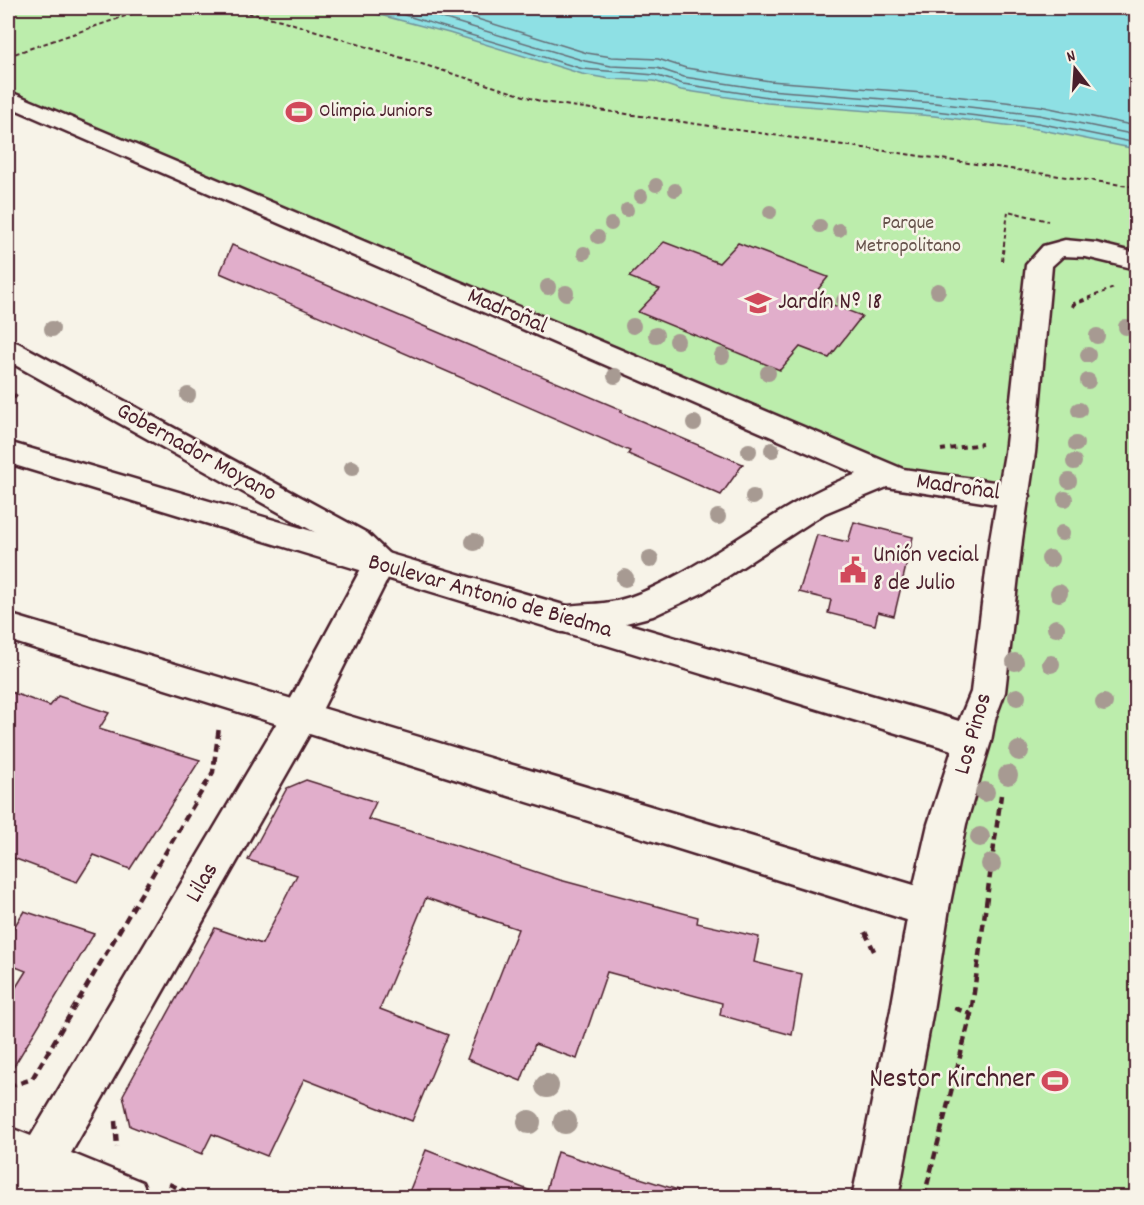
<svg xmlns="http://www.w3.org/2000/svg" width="1144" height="1205" viewBox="0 0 1144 1205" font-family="Dekko,sans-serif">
<rect width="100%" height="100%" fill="#f7f3e8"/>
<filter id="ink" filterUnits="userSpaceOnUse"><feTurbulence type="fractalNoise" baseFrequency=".0167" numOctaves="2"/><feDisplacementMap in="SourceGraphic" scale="12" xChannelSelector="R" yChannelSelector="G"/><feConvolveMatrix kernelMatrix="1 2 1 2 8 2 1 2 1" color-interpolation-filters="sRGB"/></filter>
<g filter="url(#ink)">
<polygon fill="#bcedac" stroke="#83866c" stroke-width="1.5" points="8,8 1136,8 1136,1197 875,1197 1015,496 898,479 8,98"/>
<polygon fill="#8ee0e4" stroke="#73939a" stroke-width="1.5" points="353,8 1136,8 1136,149 1037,129 934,116 767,103 681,90 654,81 610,79 582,74 449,33"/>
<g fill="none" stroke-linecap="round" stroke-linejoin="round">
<g stroke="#656c75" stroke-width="1.5">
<polyline points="381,8 583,69 655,75 683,84 768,97 935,111 1038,123 1136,143"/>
<polyline points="409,8 585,61 611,66 657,68 684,77 769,90 935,103 1039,115 1136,135"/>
<polyline points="442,8 587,53 612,57 658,59 686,68 770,81 936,94 1040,106 1136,126"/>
</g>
</g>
<g fill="#e1aecb" stroke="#4a1f2b" stroke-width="1.5">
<polygon points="664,242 719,263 738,243 828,277 812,297 862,316 829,358 800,347 780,370 638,312 660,289 629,277"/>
<polygon points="232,245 622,410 620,412 743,464 721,495 628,454 630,451 220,273"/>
<polygon points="854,522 913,537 894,616 878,612 875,625 828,613 831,600 799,592 817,535 848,542"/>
<polygon points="8,691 50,706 58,696 109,713 99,729 200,760 130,869 94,855 77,882 8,856"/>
<polygon points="306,780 376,802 368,819 440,840 560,880 698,917 697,923 759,937 754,962 802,974 792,1035 720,1015 722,1003 607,972 577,1059 535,1044 521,1081 467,1059 518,929 426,898 380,1009 448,1035 412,1121 304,1079 267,1156 212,1134 202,1154 130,1126 123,1095 215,928 262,944 297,875 248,860 287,788"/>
<polygon points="24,911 94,934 8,1076 8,1000 26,971 8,964 8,937"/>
<polygon points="426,1150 541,1195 540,1197 407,1197"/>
<polygon points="557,1152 678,1190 676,1197 544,1197"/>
</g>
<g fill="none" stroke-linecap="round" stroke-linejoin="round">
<g stroke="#4a1f2b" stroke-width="5">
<g id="minor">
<path d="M8 91 903 469 1015 485 1026 488 1030 496 1026 504 1015 507 887 487 825 513 702 593 653 616 603 629 561 632 549 628 544 619 549 610C567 604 585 605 604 603 622 601 640 594 656 586 726 553 784 500 857 474L8 106Z"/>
<polygon points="8,340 18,343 367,533 390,555 395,564 314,726 71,1153 142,1182 149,1198 70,1198 50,1189 46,1198 8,1198 8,1176 10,1172 8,1171 8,1127 31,1136 288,704 362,567 345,549 8,361"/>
<polygon points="929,889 943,895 949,908 933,1010 898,1198 852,1198 891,1010 909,908 915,895"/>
</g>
</g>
<g stroke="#4a1f2b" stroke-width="5">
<polygon id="tertiary" points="1065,240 1096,243 1136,253 1136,269 1086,257 1063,256 1052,266 1035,453 1022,540 1005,692 995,719 991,741 966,824 949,908 943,921 929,927 8,640 8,614 914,885 928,824 952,750 8,463 8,442 959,721 971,692 990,540 1005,453 1026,265 1043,246"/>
</g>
<g stroke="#4a1f2b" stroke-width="2" stroke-dasharray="4.5 3" stroke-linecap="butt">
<polyline points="226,8 281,20 543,102 1136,187"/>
<polyline points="8,56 149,8"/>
<polyline points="1002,261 1008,211 1048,221"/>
<polyline points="1088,298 1114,288"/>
</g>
<g stroke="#4a1f2b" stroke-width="4" stroke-dasharray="5 4.5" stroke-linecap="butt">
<polyline points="1073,307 1074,304 1092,297"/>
<polyline points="8,406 19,391"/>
<polyline points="941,450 982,444"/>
</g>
<g stroke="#4a1f2b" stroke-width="4.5" stroke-dasharray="8 5" stroke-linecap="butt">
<polyline points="865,932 876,955"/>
<polyline points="954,1008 971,1014"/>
<polyline points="8,1087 32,1079 213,772 219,727"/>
<polyline points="115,1121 117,1147"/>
<polyline points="169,1184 201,1198"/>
<polyline points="924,1197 971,1014 1001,795"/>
</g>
<use href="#minor" fill="#f7f3e8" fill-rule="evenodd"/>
<use href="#tertiary" fill="#f7f3e8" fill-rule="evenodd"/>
</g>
<g fill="#a79a92">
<circle cx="656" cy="185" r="7"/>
<circle cx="675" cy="190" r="7"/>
<circle cx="641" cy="196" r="7"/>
<circle cx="627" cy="210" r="7"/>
<circle cx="770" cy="212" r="7"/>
<circle cx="611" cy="224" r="7"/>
<circle cx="820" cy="226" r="7"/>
<circle cx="839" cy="230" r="7"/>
<circle cx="598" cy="237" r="7"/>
<circle cx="584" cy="253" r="7"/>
<circle cx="548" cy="287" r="8"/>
<circle cx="938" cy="291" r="8"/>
<circle cx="566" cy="293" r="8"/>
<circle cx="844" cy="301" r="8"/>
<circle cx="633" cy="326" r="8"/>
<circle cx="1126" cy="327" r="8"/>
<circle cx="52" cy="329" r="8"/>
<circle cx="656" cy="335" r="8"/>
<circle cx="1097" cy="336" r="8"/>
<circle cx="677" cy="341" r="8"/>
<circle cx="1088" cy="355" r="8"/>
<circle cx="722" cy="356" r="8"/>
<circle cx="768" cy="373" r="8"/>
<circle cx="615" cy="376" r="8"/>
<circle cx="1088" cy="381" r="8"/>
<circle cx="188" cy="395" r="8"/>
<circle cx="1079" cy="410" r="8"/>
<circle cx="694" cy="423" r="8"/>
<circle cx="1076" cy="444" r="8"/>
<circle cx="772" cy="450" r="8"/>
<circle cx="749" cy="451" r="8"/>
<circle cx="1074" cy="462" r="8"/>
<circle cx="352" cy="468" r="8"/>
<circle cx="1069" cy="481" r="8"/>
<circle cx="753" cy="497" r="8"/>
<circle cx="1065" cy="499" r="8"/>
<circle cx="718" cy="517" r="8"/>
<circle cx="1062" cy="533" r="8"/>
<circle cx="474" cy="542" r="9"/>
<circle cx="650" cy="559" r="9"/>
<circle cx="1050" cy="559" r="9"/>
<circle cx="625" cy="578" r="9"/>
<circle cx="1059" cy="593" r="9"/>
<circle cx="1056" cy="628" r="9"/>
<circle cx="1015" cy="662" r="9"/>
<circle cx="1051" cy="664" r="9"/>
<circle cx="1017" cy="697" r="9"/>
<circle cx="1104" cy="703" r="9"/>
<circle cx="1019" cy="751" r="10"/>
<circle cx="1008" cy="775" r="10"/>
<circle cx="985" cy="792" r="10"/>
<circle cx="980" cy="837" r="10"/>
<circle cx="991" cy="864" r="10"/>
<circle cx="547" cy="1086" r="12"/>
<circle cx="529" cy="1122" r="12"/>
<circle cx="565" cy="1122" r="12"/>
</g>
</g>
<defs>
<g id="stadium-bare" transform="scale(2.07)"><path d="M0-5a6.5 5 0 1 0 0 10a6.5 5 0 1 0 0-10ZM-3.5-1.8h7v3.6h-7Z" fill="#d1495b" stroke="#f7f3e8" stroke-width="2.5" paint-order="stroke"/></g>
<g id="school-bare" transform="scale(2.07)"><path d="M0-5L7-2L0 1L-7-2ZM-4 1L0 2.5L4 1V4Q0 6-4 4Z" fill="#d1495b" stroke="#f7f3e8" stroke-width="2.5" paint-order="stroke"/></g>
<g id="civic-bare" transform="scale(2.07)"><path d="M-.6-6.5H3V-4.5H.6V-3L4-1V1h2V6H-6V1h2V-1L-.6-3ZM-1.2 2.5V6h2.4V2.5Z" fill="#d1495b" stroke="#f7f3e8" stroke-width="2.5" paint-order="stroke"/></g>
</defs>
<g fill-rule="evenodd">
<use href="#stadium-bare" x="299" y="112"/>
<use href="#school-bare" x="758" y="303"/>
<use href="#civic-bare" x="853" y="570"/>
<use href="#stadium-bare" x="1055" y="1081"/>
</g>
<g text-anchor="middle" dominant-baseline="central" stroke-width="5" stroke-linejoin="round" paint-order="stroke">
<g font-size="20" fill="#4a1f2b" stroke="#f7f3e8" text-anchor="start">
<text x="319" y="112">Olimpia Juniors</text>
</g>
<g font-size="20" fill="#66524b" stroke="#f7f3e8">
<text x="908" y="224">Parque<tspan x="908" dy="23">Metropolitano</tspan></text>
</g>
<g font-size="24" fill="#4a1f2b" stroke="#f7f3e8" text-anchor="start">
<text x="778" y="303">Jardín Nº 18</text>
<text x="873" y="556">Unión vecial<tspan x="873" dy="28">8 de Julio</tspan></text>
</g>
<g font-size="24" fill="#4a1f2b" stroke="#f7f3e8">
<text transform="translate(507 312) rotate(23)">Madroñal</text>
<text transform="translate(196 453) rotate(29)">Gobernador Moyano</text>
<text transform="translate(958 488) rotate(8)">Madroñal</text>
<text transform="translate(490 597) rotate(16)">Boulevar Antonio de Biedma</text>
<text transform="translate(974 734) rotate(-74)">Los Pinos</text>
<text transform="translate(203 883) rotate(-60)">Lilas</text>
</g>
<g font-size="28" fill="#4a1f2b" stroke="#f7f3e8" text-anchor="end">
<text x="1035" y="1081">Nestor Kirchner</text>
</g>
</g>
<rect width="1144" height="1205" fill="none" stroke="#f7f3e8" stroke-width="30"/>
<rect x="15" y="15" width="1114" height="1175" fill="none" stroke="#4a1f2b" stroke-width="2" filter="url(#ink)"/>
<g transform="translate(1075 69) rotate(343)" stroke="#f7f3e8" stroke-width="4.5" paint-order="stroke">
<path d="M0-4.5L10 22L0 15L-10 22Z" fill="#4a1f2b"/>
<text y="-9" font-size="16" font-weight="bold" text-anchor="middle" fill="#4a1f2b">N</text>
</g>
</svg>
